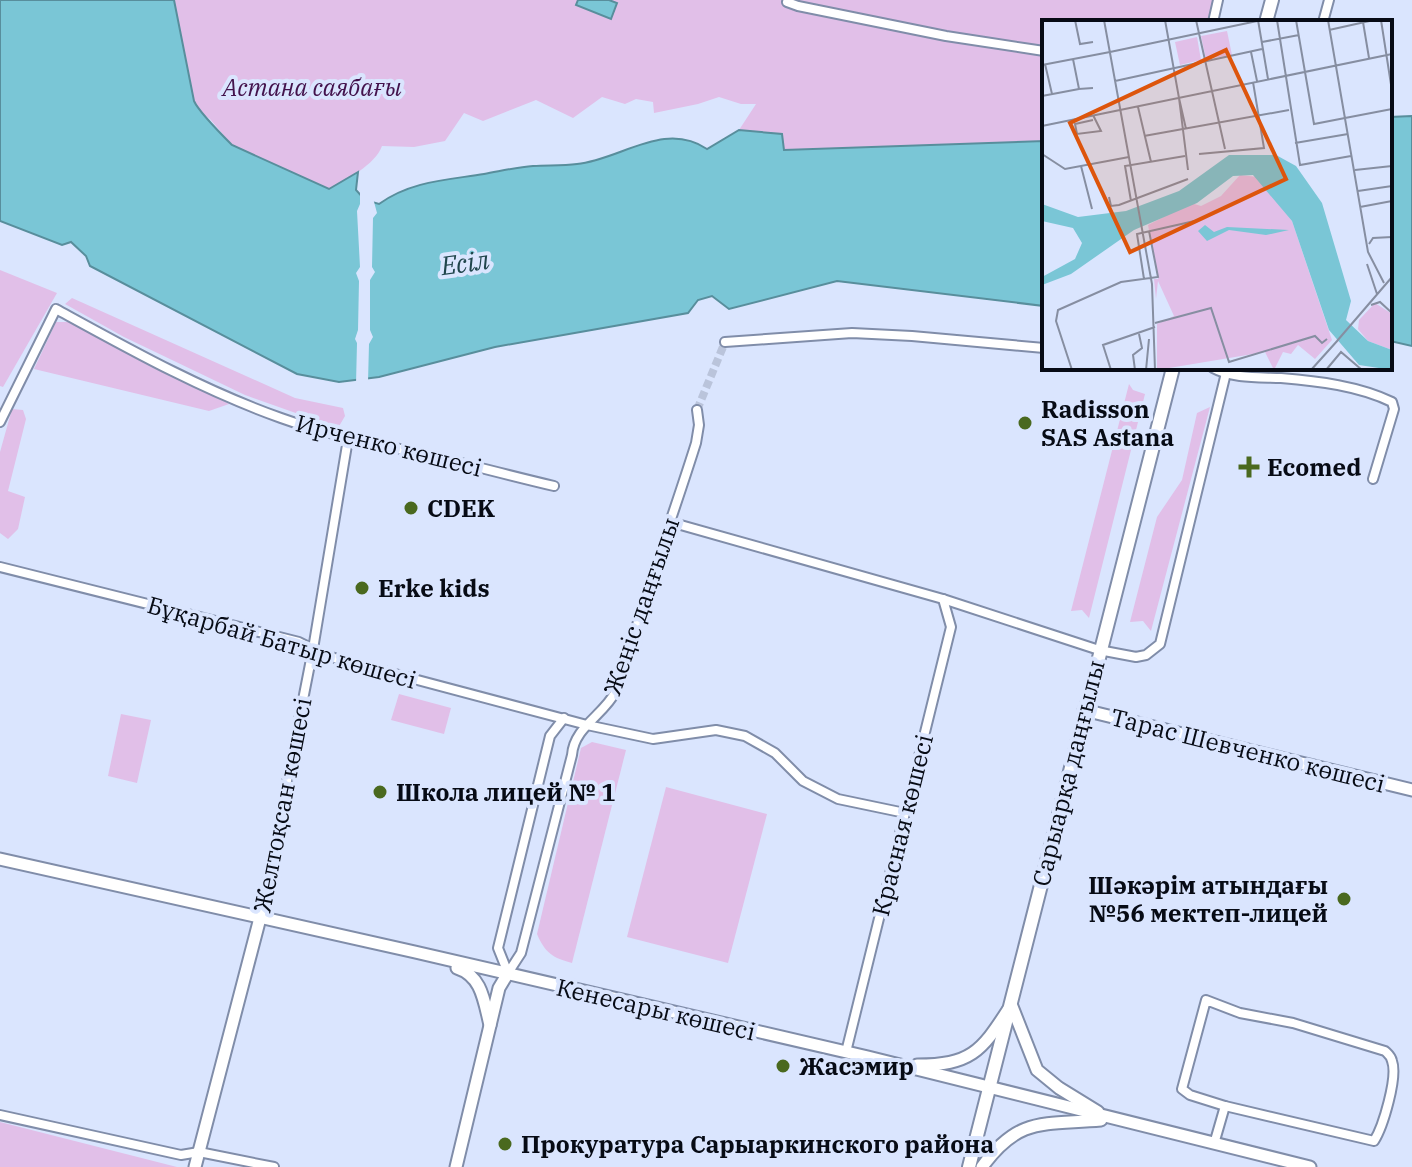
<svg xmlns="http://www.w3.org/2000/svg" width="1412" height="1167" viewBox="0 0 1412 1167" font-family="'IBM Plex Serif',serif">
<rect width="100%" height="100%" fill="#dae5fe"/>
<g fill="#e1bfe8">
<path d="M174 0H1213L1207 22H1044V141L783 150 782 134 739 130 756 104H741L719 97 698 104 654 113 653 102 636 99 625 104 602 97 573 118 536 100 483 121 464 113 445 141 414 147 382 146C375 165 347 179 329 189L232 145 210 119 198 111 194 100Z"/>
<polygon points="0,270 57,293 3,387 0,386"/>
<polygon points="72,298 295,398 343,408 345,416 338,428 245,395 124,337 65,304"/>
<polygon points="56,322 68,322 229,404 209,411 34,369"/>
<polygon points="1129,384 1133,390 1145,394 1089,618 1082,610 1071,611"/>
<polygon points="1210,407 1151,631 1143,621 1130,622 1157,517 1182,480 1197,413"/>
<polygon points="12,409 23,410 26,419 8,491 25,497 18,529 8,539 0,533 0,452"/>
<polygon points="399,694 451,708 444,734 391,720"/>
<polygon points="121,714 151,720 137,783 108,776"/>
<path d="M592 742 626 750 572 963C553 958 545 953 537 934L581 748Z"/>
<polygon points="666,787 767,814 728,963 627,937"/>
<polygon points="0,1122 177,1167 0,1167"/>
</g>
<g fill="#7ac6d6" stroke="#588e9c" stroke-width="2">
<path d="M0 0H174L194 101C199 112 222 135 232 145L329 189 358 172 356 190 365 200 379 204C411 181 447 180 484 174 501 171 517 167 533 166 548 165 562 166 577 164 620 160 664 120 707 149L739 130 782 134 784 150 1044 141V306L837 281 729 309 712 296 698 300 688 313 495 347 379 377 339 382 297 374 90 266 86 256 71 242 62 245 0 221Z"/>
<polygon points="578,0 609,0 617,3 611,19 576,5"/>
<polygon points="1412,116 1412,346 1390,341 1390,117"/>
</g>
<polygon fill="#dae5fe" points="360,188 367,196 373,198 377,213 373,218 372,267 375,272 370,280 370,330 373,337 369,344 368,382 356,384 357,343 355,339 358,330 359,281 356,273 360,267 357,211 360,204"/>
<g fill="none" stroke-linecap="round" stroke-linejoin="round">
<polyline stroke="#bac4db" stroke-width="8" stroke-dasharray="8 4" stroke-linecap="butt" points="697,410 725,342"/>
<g stroke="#808da9" stroke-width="12">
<g id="street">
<polyline points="787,2 798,6 946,36 1044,51"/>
<polyline points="1213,22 1218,0"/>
<polyline points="1323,22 1329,0"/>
<polyline points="725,342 852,333 912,336 1044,348"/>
<path d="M1213 368C1233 379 1260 377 1281 378 1318 381 1359 386 1392 402L1394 409 1373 479"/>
<path d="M0 422 56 309C129 349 202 390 281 418 328 435 376 444 424 454 467 464 511 476 554 486"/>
<polyline points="670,522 943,599 1099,650 1136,657 1146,655 1160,644 1226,373"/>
<polyline points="0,567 299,642 327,656 587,725 653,739 716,730 745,736 775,753 803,781 838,799 905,813"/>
<polyline points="260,918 313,649 348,439"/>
<path d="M508 973 521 953 572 755C574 727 604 715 616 691 631 662 635 627 645 596 662 545 680 494 696 443L699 425 697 410"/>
<polyline points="508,973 498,948 550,736 564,718"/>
<path d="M1206 1000 1240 1013 1293 1023 1385 1051C1388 1054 1391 1056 1392 1061 1398 1077 1383 1127 1374 1141L1225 1106 1190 1095 1182 1089Z"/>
<polyline points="846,1052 951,627 943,599"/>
<polyline points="0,1115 181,1155 199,1152 274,1167"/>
<polyline points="1214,1144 1225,1106"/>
</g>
</g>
<g stroke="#808da9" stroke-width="15">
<g id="secondary">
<polyline points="1084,710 1412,790"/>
<polyline points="0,859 415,952 868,1057 1310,1167"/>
<path d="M457 968C482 976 484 1001 490 1025"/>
<polyline points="1011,1004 1037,1070 1059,1088 1098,1112"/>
<path d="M917 1065C970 1065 981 1052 1008 1010"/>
<polyline points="195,1167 260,918"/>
<polyline points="456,1167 499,988 508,973"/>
<path d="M982 1167C1019 1116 1044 1125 1101 1120"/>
</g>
</g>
<g stroke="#808da9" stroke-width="16">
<g id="primary">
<polyline points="1266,22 1272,0"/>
<polyline points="969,1167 1173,368"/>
</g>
</g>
<use href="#street" stroke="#fff" stroke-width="8"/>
<use href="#secondary" stroke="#fff" stroke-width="11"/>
<use href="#primary" stroke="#fff" stroke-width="12"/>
</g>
<g fill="#4a691f" stroke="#dae5fe" stroke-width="3">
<circle cx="1025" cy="423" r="8"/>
<path d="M1245 455h8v8h8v8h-8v8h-8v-8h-8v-8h8z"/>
<circle cx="411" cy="508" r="8"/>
<circle cx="362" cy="588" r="8"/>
<circle cx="380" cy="792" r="8"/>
<circle cx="1344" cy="899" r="8"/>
<circle cx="783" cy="1066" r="8"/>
<circle cx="505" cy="1144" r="8"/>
</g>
<g text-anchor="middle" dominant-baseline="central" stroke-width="8" stroke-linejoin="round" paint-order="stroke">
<g font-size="24" font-style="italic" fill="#43124c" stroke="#dae5fe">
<text x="312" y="87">Астана саябағы</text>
</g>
<g font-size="24" font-weight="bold" fill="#070b15" stroke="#dae5fe" text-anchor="start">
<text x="1041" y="409">Radisson<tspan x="1041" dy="28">SAS Astana</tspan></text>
<text x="1267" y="467">Ecomed</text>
<text x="427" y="508">CDEK</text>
<text x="378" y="588">Erke kids</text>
<text x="396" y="792">Школа лицей № 1</text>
<text x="1328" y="885" text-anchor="end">Шәкәрім атындағы<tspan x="1328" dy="28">№56 мектеп-лицей</tspan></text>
<text x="799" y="1066">Жасэмир</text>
<text x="521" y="1144">Прокуратура Сарыаркинского района</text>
</g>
<g font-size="24" fill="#070b15" stroke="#dae5fe">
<text transform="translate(389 445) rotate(14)">Ирченко көшесі</text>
<text transform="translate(641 606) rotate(-71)">Жеңіс даңғылы</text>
<text transform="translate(282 642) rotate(16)">Бұқарбай Батыр көшесі</text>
<text transform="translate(1248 750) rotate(14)">Тарас Шевченко көшесі</text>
<text transform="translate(1068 773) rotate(-76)">Сарыарқа даңғылы</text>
<text transform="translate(282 805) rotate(-79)">Желтоқсан көшесі</text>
<text transform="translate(902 825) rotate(-76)">Красная көшесі</text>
<text transform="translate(656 1009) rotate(13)">Кенесары көшесі</text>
</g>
<g font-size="26" font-style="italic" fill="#20454c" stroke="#dae5fe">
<text transform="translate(465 262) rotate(-8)">Есіл</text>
</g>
</g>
<g transform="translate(1042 20)">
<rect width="350" height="350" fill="#dae5fe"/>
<path d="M185 11 190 35 164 39 159 16ZM155 17 159 40 138 45 133 22ZM198 155 216 157 250 201 290 320 273 339 256 325 249 334 241 332 232 350 223 332 115 350V304L132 296 116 261 114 279 112 259H116L106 205 149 183 159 186 179 176ZM333 283 350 294V330L326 321 316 309 317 300Z" fill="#e1bfe8"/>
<path d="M187 135H234L254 146 280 183 309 281 304 300 326 321 350 330V350L317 345 287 310 250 201 211 155 191 156 155 183 92 210 29 254 0 265V257L33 239 40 223 31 208 0 201V184L36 197 84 191 137 171ZM163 205 172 212 185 207 247 210 224 215 187 210 165 221 156 211Z" fill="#7ac6d6"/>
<path fill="none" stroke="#868ea1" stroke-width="2" d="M33 0 38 24 51 22M62 0 110 264 113 350M123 0 137 78M154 0 183 129M216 0 226 59M235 0 258 145 309 136M254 0 272 104 303 98M286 0 326 232 342 263M339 0 350 71M321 2 327 38M287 10 332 0M220 22 257 15M68 32 220 0M209 32 215 61M31 39 37 69 51 68M3 44 10 74M0 45 68 32M73 61 220 29M0 76 37 69M137 78 146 150M137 78 144 109M96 87 109 142M78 90 350 34M51 95 59 111 35 114 33 104 51 100M303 98 350 89M0 106 78 90M102 116 247 90M253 123 306 114M0 134 23 149 87 137M157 134 222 128 211 62M39 146 50 189M313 150 350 146M316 171 350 166M67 177 69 186 77 185 146 159M89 181 83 146 143 136M318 187 350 181M327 224 331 218 350 217M325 244 335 274M102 259 95 214 157 200M329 285 338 282 350 293M113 303 169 288 187 342 273 316 280 323 285 319M295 321 350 257M30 350 14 301 16 290 79 262 116 257 107 211M69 350 61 325 113 307M93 350 91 335 100 328 97 314M104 350 107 319M269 350 296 320M284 350 299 332 320 350"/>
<path fill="#dd550c" fill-opacity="0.15" stroke="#dd550c" stroke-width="4" d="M184 30 244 159 88 232 28 103Z"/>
<rect width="350" height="350" fill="none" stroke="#070b15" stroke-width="4"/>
</g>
</svg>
